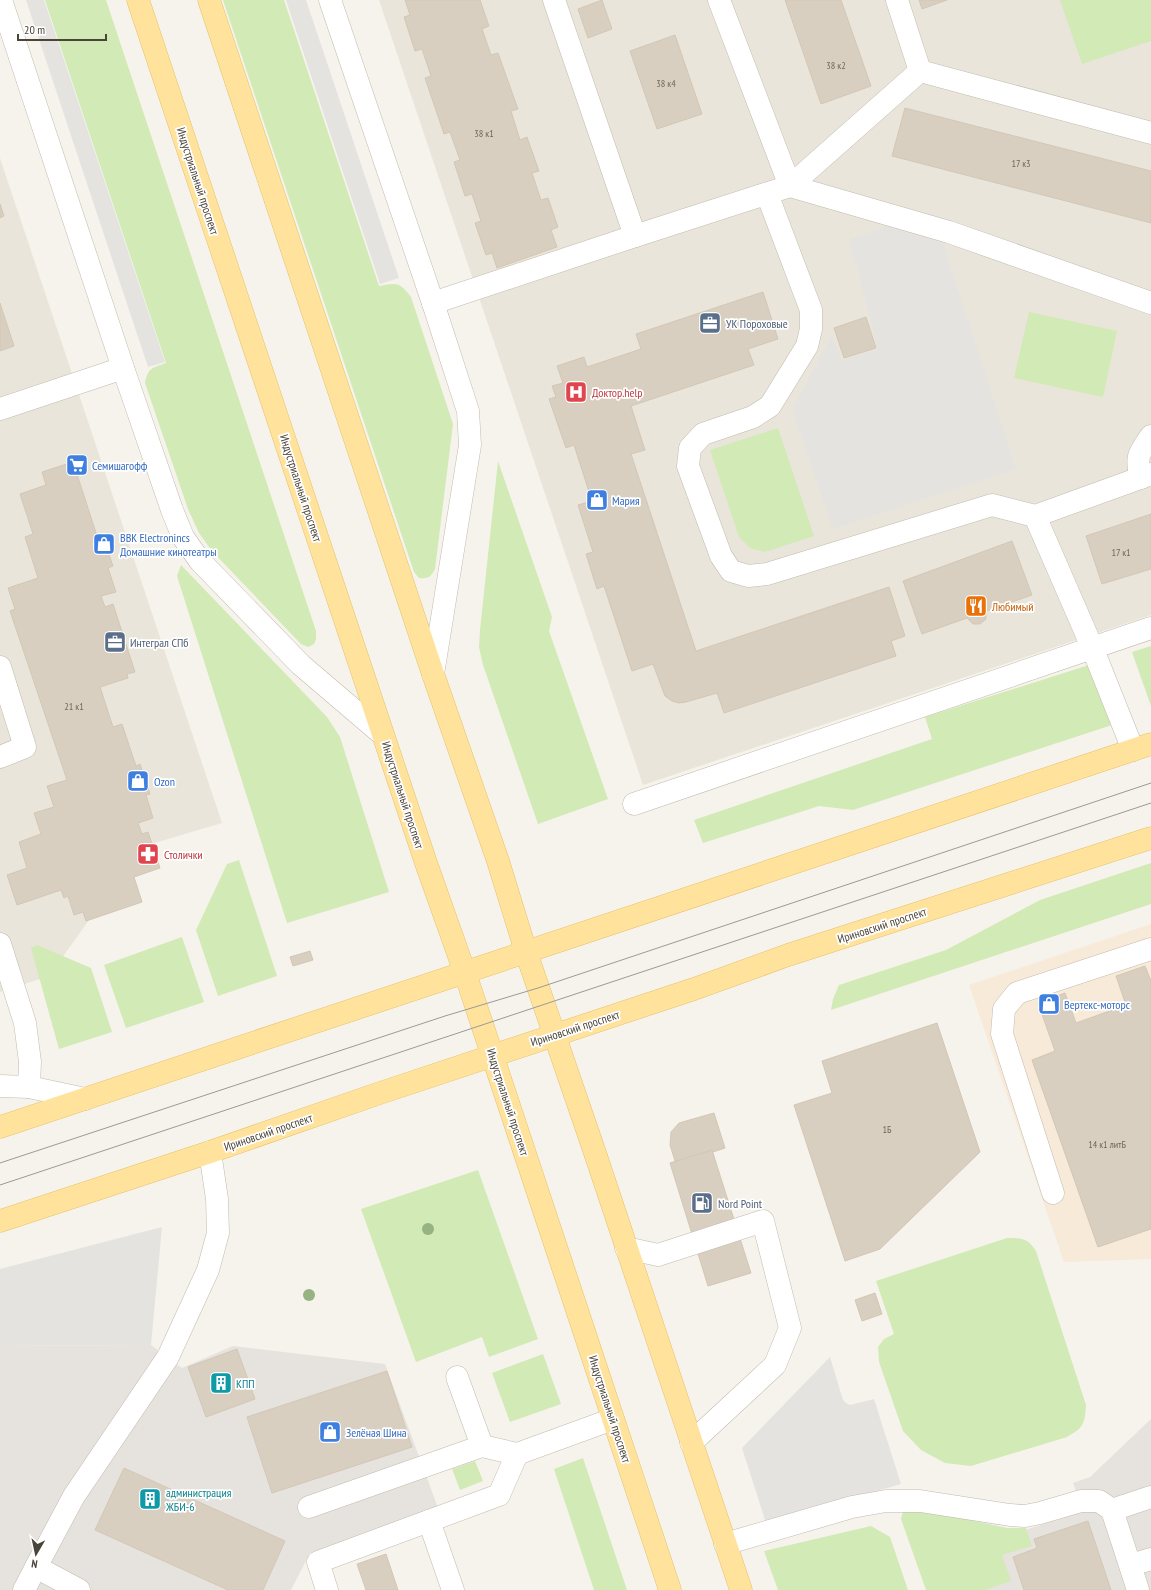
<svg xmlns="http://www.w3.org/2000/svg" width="1151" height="1590" viewBox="0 0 1151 1590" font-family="'PT Sans Narrow',sans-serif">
<rect width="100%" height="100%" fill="#f6f3ec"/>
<g fill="#eae5da">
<polygon points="379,0 1151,0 1151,615 643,785"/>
<polygon points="0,158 222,823 141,847 49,976 0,992"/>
</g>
<polygon fill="#f7ead8" points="1151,924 1151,1259 1064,1262 969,985"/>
<g fill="#e6e2dd">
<polygon points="151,1345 182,1368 233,1346 385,1364 438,1508 310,1553 291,1590 0,1590 0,1346"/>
<polygon points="1151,1419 1151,1590 978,1590 1000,1555 1025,1530 1083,1511 1073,1483 1090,1477"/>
</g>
<g fill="#d2eab5">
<path d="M45 0H106L316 631V639L314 644 308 647 301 644 212 551 199 533 188 509 145 383C148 367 153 368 166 363Z"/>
<path d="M223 0H284L379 286C397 283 399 281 411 297L453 424 435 569C431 577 428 579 419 578L414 572Z"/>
<polygon points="1060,0 1151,0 1151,41 1082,64"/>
<polygon points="1029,312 1117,331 1103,397 1014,378"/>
<polygon points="778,428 814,536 765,552 750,548 739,537 710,450"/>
<polygon points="498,461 552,617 549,631 608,799 538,824 483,665 479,647 480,630"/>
<polygon points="181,565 327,717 340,737 389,892 287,923 177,576"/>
<polygon points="1151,646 1151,706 1132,652"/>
<polygon points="1089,665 1112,725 853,810 819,806 703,843 694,820 932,739 925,717"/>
<polygon points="239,860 277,976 218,996 196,930 227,864"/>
<polygon points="1151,863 1151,904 831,1010 833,999 839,985 946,950 1040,900"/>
<polygon points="182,937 204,1002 126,1028 104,965"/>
<polygon points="37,945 91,968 112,1032 59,1049 31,948"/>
<polygon points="478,1170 538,1339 489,1357 482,1337 416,1362 361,1209"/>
<path d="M1007 1238C1022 1238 1028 1238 1036 1251L1086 1405C1085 1424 1083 1428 1067 1437L971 1466 945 1463 921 1450 903 1431 879 1362 878 1347 884 1339 894 1334 876 1281Z"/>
<polygon points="543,1354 561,1404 510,1422 492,1373"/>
<polygon points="583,1458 627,1590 594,1590 554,1469"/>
<polygon points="475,1461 483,1481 460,1490 452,1469"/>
<polygon points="909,1507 1007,1528 1026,1528 1032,1546 1002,1555 1011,1581 985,1590 926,1590 901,1519 903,1511"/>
<polygon points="871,1526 890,1537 908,1590 778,1590 764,1551"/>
</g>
<g fill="#e5e3e0">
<polygon points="26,0 44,0 165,362 148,367"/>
<polygon points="286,0 306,0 399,278 380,284"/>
<polygon points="886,226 943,243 1016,469 833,529 792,410 832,335 842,361 878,349 857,268 848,240"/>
<polygon points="162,1227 151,1345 0,1346 0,1269"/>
<polygon points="830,1357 843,1400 846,1403 850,1405 874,1399 901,1484 766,1523 742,1448"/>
</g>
<g fill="#d8cfc1" stroke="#d3c7b4">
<polygon points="405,0 480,0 489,26 482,29 491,55 498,53 518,109 511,111 520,140 527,137 539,171 532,173 541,200 548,198 558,227 551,230 557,247 497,268 492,253 486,255 475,223 481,221 472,194 465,196 454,162 460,160 450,132 444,134 425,78 431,76 422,49 415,51 404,17 410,15"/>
<polygon points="602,0 612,29 588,38 578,9"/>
<polygon points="785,0 841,0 871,86 821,104"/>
<polygon points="919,0 947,0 922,9"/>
<polygon points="675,35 702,114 657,129 630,51"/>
<polygon points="905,108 1151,171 1151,223 892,156"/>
<polygon points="0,204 4,216 0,218"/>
<polygon points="763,292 778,339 748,349 754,365 631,406 645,450 631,454 696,651 889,587 905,636 891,641 896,656 724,713 717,693 686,702 679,703 672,701 665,696 653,664 632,671 604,586 597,589 586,554 593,552 578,505 592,501 574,445 566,448 549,399 556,397 552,386 563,383 557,366 584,357 587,367 641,349 636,334"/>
<polygon points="0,303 14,346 0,351"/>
<polygon points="866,317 876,348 844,358 834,328"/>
<polygon points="73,462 98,539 103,538 113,566 108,568 116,592 101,596 105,607 113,604 135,672 127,674 128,678 100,687 113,727 122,724 136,766 140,764 150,794 146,795 153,818 138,823 142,834 148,832 160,868 134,877 142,902 86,921 83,912 74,915 68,896 64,898 61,890 17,905 7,875 27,868 19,842 41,834 34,813 54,807 47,786 67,780 10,611 15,609 8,588 38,578 25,537 33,534 20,494 46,485 42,472"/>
<polygon points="1151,514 1151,569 1102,584 1086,536"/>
<polygon points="1012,541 1032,595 986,611 986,619 980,624 973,624 967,618 922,634 903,581"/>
<polygon points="310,951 313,960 293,966 290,957"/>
<polygon points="1145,966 1151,981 1151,1229 1098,1247 1032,1060 1055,1051 1038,1003 1065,993 1076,1023 1126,1005 1116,976"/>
<polygon points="937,1023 980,1152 880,1249 845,1261 794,1105 832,1093 822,1061"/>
<polygon points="714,1113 725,1148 676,1164 670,1145 671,1132 679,1123"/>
<polygon points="712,1150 751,1273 708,1286 670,1163"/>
<polygon points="875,1293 882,1314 862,1321 855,1300"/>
<polygon points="237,1349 255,1399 206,1417 188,1367"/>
<polygon points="387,1371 412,1447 272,1493 247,1417"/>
<polygon points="124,1468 285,1541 263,1590 228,1590 95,1530"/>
<polygon points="1088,1521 1111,1590 1024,1590 1013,1557 1037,1548 1034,1539"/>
<polygon points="386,1554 398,1590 366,1590 357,1564"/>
</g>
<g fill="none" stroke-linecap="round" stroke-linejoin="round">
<g stroke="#c2bbae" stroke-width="23">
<g id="minor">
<polyline points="1,0 123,368 172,510 183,537 200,561 301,665 382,734"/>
<polyline points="330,0 433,303 468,411 470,445 433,674"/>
<polyline points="554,0 635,236"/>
<polyline points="719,0 790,186 920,71"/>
<polyline points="897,0 920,71"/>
<polyline points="920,71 1151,133"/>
<polyline points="767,194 811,310 811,329 807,346 770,406 753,417 703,434 690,448 688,466 721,556 731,571 748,576 767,574 992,505 1035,516 1092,647 1133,750"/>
<polyline points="433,303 635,236 790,186 949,232 1151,303"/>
<polyline points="0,409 123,368"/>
<path d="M1141 478C1135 457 1139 453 1151 436"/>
<polyline points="1035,516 1151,474"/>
<polyline points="0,667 25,747 0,757"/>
<polyline points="634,804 1151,628"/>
<polyline points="0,944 25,1023 30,1062 29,1087"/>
<polyline points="0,1086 29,1087 85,1099"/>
<polyline points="1053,1193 1002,1034 1004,1009 1017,993 1151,949"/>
<polyline points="626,1248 658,1255 763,1221 790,1328 775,1365 691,1443"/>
<polyline points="457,1377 482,1446"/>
<polyline points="309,1507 482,1446 517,1454 613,1419"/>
<polyline points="1112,1510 1151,1497"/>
<polyline points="429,1521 453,1590"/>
<polyline points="725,1544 852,1507 886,1501 920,1501 1010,1515 1025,1516 1040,1513 1081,1501 1099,1501 1112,1510 1138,1590"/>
<polyline points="1131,1565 1151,1559"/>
<polyline points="24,1590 36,1567"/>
<polyline points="79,1590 36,1567 74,1496 168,1357 208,1270 218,1233 217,1199 210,1152"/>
<polyline points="327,1590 318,1562 499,1495 517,1454"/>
</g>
</g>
<g stroke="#e6c16a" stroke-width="23">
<g id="major">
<polyline points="138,0 426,863 465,973 670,1590"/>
<polyline points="209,0 433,674 498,861 526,952 594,1150 741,1590"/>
<polyline points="0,1127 1151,744"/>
<polyline points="0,1221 210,1152 380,1093 694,989 788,955 1151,838"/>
</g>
</g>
<use href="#minor" stroke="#fff" stroke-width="22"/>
<use href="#major" stroke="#ffe39c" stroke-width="22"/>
<g stroke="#9a9a9a" stroke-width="1">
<polyline points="0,1163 445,1016 538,988 1151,783"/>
<polyline points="0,1185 1151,803"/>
</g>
</g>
<g fill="#97b381">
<circle cx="428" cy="1229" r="6"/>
<circle cx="309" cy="1295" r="6"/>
</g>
<defs>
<g id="office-square" transform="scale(1.15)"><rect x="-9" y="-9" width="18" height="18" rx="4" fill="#5c6f8a" stroke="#fff"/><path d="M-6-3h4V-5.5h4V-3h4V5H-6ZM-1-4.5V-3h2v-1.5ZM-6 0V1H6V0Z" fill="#fff"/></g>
<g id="hospital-square" transform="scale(1.15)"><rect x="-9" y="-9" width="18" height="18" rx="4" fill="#e0444e" stroke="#fff"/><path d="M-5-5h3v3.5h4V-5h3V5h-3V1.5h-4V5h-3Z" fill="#fff"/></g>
<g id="supermarket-square" transform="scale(1.15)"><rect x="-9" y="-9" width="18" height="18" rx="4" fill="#3f7fe0" stroke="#fff"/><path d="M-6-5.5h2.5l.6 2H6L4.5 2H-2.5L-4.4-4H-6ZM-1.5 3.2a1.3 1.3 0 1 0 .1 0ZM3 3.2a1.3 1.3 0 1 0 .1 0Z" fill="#fff"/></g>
<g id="shop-square" transform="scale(1.15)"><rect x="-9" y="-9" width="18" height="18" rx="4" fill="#3f7fe0" stroke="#fff"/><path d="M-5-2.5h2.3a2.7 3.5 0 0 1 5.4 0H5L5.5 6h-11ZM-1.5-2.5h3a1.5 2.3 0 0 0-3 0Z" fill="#fff"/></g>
<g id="restaurant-square" transform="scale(1.15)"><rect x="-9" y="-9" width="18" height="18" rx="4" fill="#e8710a" stroke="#fff"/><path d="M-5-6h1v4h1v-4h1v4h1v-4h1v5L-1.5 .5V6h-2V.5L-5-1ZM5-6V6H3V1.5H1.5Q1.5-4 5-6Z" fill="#fff"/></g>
<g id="pharmacy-square" transform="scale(1.15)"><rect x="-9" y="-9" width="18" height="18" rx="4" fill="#e0444e" stroke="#fff"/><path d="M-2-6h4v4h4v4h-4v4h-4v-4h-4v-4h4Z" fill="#fff"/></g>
<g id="fuel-square" transform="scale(1.15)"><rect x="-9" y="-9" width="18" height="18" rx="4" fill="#5c6f8a" stroke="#fff"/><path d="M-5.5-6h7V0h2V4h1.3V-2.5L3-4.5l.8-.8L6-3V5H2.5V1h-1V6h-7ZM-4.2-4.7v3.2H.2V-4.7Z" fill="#fff"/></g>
<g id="building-square" transform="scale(1.15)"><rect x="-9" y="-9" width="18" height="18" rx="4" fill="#0f9aa8" stroke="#fff"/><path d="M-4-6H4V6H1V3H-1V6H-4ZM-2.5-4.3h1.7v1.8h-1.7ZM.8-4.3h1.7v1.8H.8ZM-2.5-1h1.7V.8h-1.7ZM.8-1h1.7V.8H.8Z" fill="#fff"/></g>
</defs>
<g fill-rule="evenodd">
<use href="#office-square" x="710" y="323"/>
<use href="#hospital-square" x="576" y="392"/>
<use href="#supermarket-square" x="77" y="465"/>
<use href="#shop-square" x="597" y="500"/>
<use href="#shop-square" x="104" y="544"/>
<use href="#restaurant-square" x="976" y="606"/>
<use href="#office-square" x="115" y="642"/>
<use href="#shop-square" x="138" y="781"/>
<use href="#pharmacy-square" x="148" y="854"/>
<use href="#shop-square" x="1049" y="1004"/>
<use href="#fuel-square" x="702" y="1203"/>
<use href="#building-square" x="221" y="1383"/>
<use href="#shop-square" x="330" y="1432"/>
<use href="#building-square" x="150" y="1499"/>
</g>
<g text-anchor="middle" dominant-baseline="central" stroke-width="3.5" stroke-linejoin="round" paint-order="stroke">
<g font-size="10" fill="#6e675b">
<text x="836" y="65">38 к2</text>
<text x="666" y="83">38 к4</text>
<text x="484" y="133">38 к1</text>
<text x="1021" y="163">17 к3</text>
<text x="1121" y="552">17 к1</text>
<text x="74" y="706">21 к1</text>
<text x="887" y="1129">1Б</text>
<text x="1107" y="1144">14 к1 литБ</text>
</g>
<g font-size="12" fill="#4b4439" stroke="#fff">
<text transform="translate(198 181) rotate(72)">Индустриальный проспект</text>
<text transform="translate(301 488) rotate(72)">Индустриальный проспект</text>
<text transform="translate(403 795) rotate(72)">Индустриальный проспект</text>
<text transform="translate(882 925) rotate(-18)">Ириновский проспект</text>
<text transform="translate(575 1028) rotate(-18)">Ириновский проспект</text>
<text transform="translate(508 1102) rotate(72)">Индустриальный проспект</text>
<text transform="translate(268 1132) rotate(-19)">Ириновский проспект</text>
<text transform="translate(610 1409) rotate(72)">Индустриальный проспект</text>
</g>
<g font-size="12" fill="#4e5e75" stroke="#fff" text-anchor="start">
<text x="726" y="323">УК Пороховые</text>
<text x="130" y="642">Интеграл СПб</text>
<text x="718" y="1203">Nord Point</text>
</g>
<g font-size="12" fill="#be3a42" stroke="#fff" text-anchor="start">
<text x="592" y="392">Доктор.help</text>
<text x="164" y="854">Столички</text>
</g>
<g font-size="12" fill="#366cbe" stroke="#fff" text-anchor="start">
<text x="92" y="465">Семишагофф</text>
<text x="612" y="500">Мария</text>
<text x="120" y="537">BBK Electronincs<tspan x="120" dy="14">Домашние кинотеатры</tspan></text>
<text x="154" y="781">Ozon</text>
<text x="1064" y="1004">Вертекс-моторс</text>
<text x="346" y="1432">Зелёная Шина</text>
</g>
<g font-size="12" fill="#c56008" stroke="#fff" text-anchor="start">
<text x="992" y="606">Любимый</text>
</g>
<g font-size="12" fill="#0d838f" stroke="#fff" text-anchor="start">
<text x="236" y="1383">КПП</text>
<text x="166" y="1492">администрация<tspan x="166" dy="14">ЖБИ-6</tspan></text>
</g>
</g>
<g transform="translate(36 1554) rotate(189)" stroke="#ffffff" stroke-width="3" paint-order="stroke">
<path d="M0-3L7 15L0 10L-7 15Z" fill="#4b4439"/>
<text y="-6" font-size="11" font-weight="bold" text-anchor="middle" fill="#4b4439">N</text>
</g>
<path d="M18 34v6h88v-6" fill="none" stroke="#4b4439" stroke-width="2"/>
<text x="24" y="34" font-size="12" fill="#4b4439" stroke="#ffffff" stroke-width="3" paint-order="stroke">20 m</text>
</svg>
